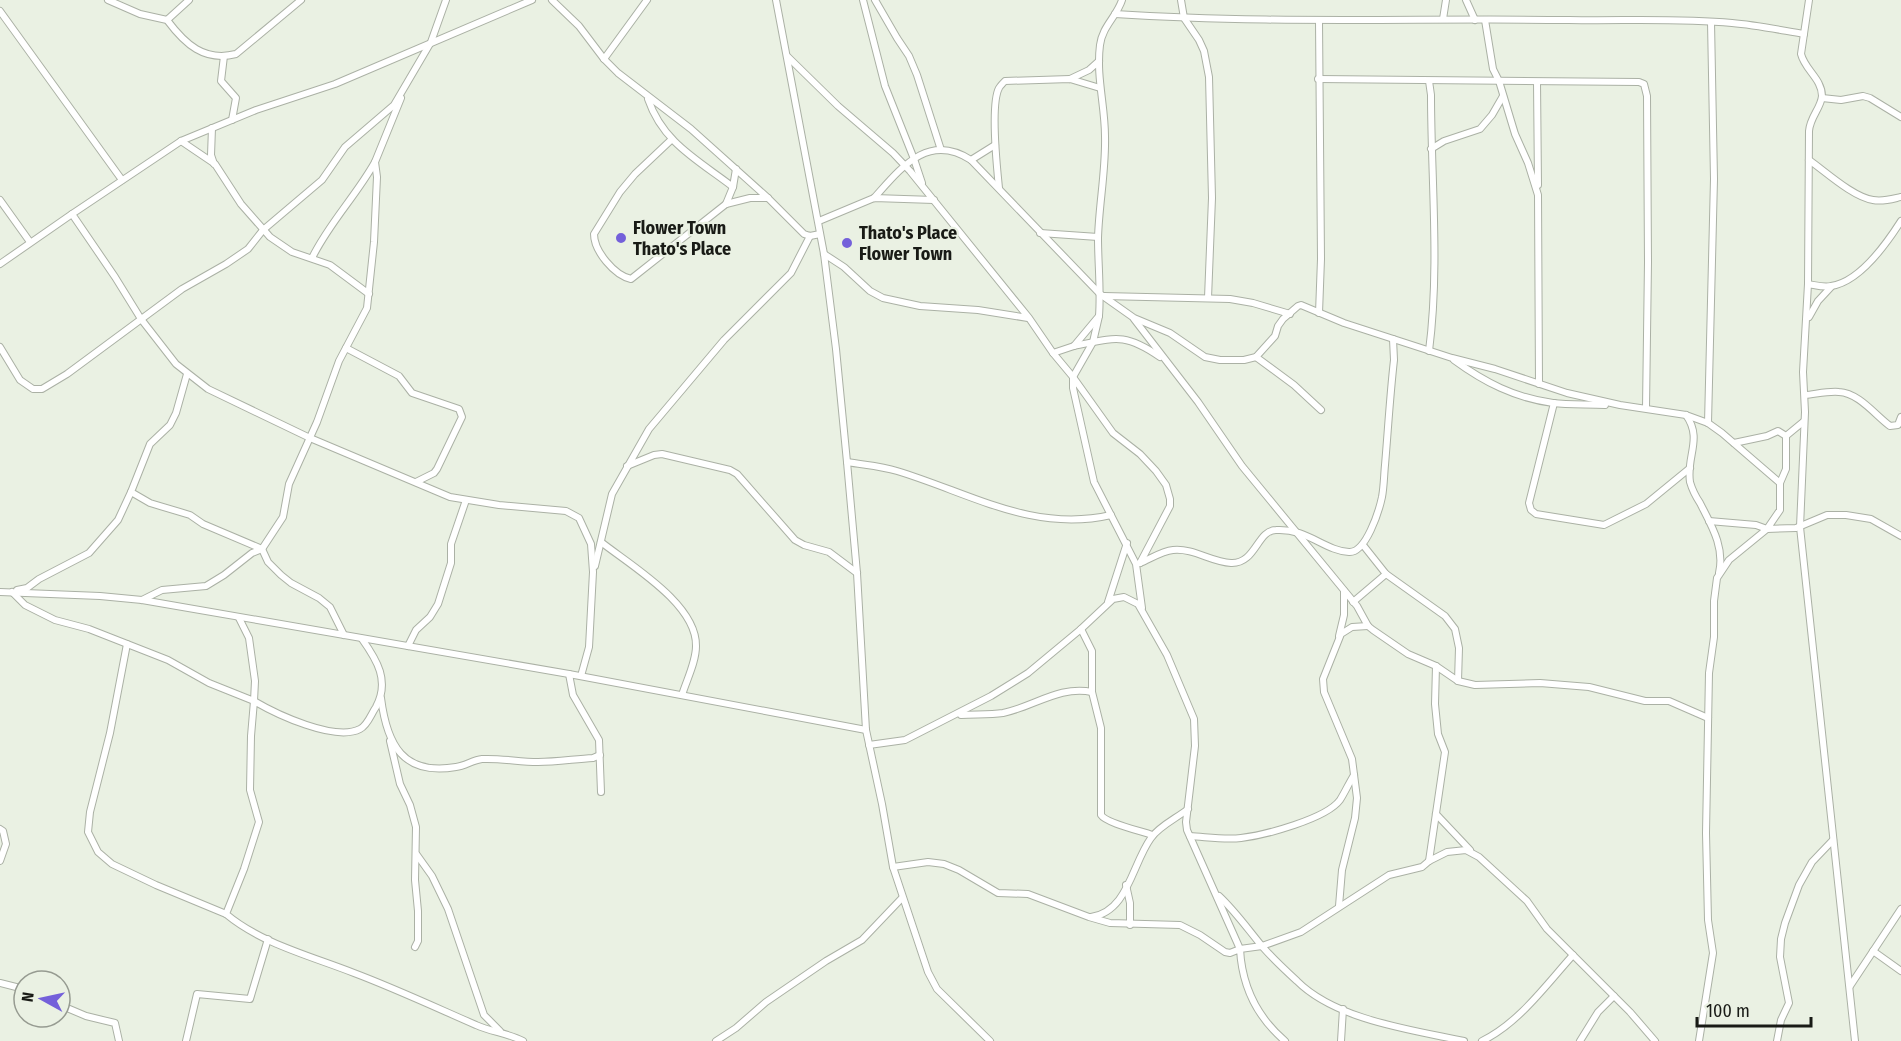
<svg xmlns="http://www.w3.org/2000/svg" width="1901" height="1041" viewBox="0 0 1901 1041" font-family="'Fira Sans Condensed',sans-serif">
<rect width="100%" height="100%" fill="#eaf1e3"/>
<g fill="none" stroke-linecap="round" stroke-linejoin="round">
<g stroke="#abb1a5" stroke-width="8">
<g id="street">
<path d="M108 0 140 14 167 20C185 44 204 62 236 54L301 0"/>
<polyline points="532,0 335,84 256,110 181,141 72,214 115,277 141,319 176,364 208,389 310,438 450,497 499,505 566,511 579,518 591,544 593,572 589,647 581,676"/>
<polyline points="552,0 579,26 604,59 618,73 691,129 768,198 804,234 810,236 820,234"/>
<polyline points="776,0 824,254 836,349 847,462 857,573 866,730 882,804 893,867 928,972 937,989 990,1041"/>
<polyline points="863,0 885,86 914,159 922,183"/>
<polyline points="875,0 897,38 909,56 917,75 941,150"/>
<polyline points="1181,0 1184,18 1199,40 1204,51 1209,77 1212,198 1208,298"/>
<polyline points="1466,0 1475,20"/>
<path d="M1809 0 1801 54C1805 70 1822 79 1822 96 1821 108 1810 117 1809 131L1808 284 1803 372 1805 412 1800 527 1855 1041"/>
<polyline points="0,11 122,180"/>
<path d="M1115 14C1266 24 1417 18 1569 20 1623 21 1678 18 1732 23 1756 25 1780 30 1804 34"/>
<polyline points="1443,19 1446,0"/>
<polyline points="167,20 189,0"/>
<polyline points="1485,20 1493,69 1499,81 1515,134 1528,163 1538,195 1539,384"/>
<polyline points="1319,21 1321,259 1319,313"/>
<polyline points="224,56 221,81 236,98 232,120"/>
<polyline points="788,57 838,106 893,153 910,171 1029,318 1053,353 1073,377 1113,433 1140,454 1156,471 1166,485 1170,499 1170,506 1140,563"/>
<polyline points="604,59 647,0"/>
<polyline points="1070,79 1089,70 1099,61"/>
<polyline points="1318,79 1639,82 1644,84 1647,96 1648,262 1646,408"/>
<polyline points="1537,82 1538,185"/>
<polyline points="1822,98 1841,100 1863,96 1870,98 1901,117"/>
<path d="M648 99C663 143 698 160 733 187"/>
<polyline points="212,128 211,155 214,164"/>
<path d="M671 140 635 174 620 192 594 234C594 251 614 275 631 279L726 204 750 198H768"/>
<polyline points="181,141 215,164 241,204 270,237 292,252 330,265 369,294"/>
<polyline points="1431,149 1444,141 1480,129 1492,115 1503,96"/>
<polyline points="971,160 995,145"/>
<path d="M1809 160C1826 172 1853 197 1873 200 1883 202 1892 199 1901 197"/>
<path d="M999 188C997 168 990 105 999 88 999 87 1004 82 1005 81L1070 79 1100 88"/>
<path d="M874 198C901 168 928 132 971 160L1100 294 1134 318 1170 333 1205 357 1220 360H1244L1256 357 1275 336 1278 326 1283 319 1298 306 1301 305 1344 323 1452 358 1495 369 1567 393 1620 405 1686 415 1708 423 1722 433 1780 483V510L1767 529 1796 528 1827 515H1846L1871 519 1901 536"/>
<polyline points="0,200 30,242"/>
<polyline points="726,204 733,187 736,169"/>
<polyline points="819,221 874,198 934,200"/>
<polyline points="1040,233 1098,237"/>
<polyline points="824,254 844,267 870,291 883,298 920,306 978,310 1028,318"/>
<path d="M312 258C329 223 356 196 375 162"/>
<polyline points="0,264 72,214"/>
<path d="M1808 284C1815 285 1824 288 1831 286 1860 282 1887 243 1901 221"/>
<polyline points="1104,296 1230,299 1253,303 1290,314"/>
<polyline points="1099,316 1093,342 1073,377 1073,388 1094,482 1136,564 1142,608"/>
<polyline points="1809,317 1818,301 1831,287"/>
<polyline points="1134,319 1198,402 1242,466 1357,606 1368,626 1373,630 1408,654 1436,666 1458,681 1475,685 1540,683 1589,687 1645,701 1669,701 1708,718"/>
<path d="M1074 346C1115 338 1124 332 1160 357"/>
<polyline points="0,347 20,380 33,389 42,389 67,374 182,289 226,264 248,249 263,230 322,180 345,147 394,105 431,42 446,0"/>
<polyline points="346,348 399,376 412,393 459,409 462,417 437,469 434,473 416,482"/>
<path d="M1429 351C1440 267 1431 179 1431 95L1429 81"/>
<path d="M1053 353 1074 346 1099 316C1101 290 1098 264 1098 238 1099 204 1106 170 1105 136 1105 106 1096 76 1100 45 1102 27 1117 16 1122 0"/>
<polyline points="1256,357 1294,385 1321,410"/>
<path d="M1454 360C1484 382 1515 398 1553 403 1569 405 1588 404 1605 405"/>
<polyline points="187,374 176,413 170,425 150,444 131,492 150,503 190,515 203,524 262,549 268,562 281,575 291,583 319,598 330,607 344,635"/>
<path d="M1805 395C1816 394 1828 391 1839 392 1859 393 1875 415 1890 426L1898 425 1901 417"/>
<polyline points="1554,403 1529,503 1531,510 1536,514 1604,525 1646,504 1690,468"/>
<path d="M1686 415C1703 439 1686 456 1690 482 1692 489 1696 497 1700 503 1711 525 1725 547 1719 573"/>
<polyline points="1708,423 1714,179 1711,22"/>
<polyline points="1734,443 1767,436 1778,431 1786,436"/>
<path d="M847 462C864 465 881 466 897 471 970 493 1033 533 1111 515"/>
<polyline points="627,466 654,455 662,454 730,470 737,474 795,540 804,545 829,552 857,573"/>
<polyline points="1780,483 1786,469 1786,436 1803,422"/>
<polyline points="1709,521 1756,525 1767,529"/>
<path d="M601 542C630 565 697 604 696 646 696 662 687 679 682 695"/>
<polyline points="1363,545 1386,574 1445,616 1455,629 1459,648 1458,681"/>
<path d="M1140 563C1150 559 1162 551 1173 550 1194 548 1211 562 1231 563 1256 564 1257 530 1276 530 1307 528 1325 551 1349 552 1366 553 1379 511 1382 497 1384 486 1384 475 1385 465 1388 430 1390 395 1394 360L1393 339"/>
<polyline points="595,566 612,494 649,429 724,340 791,273 810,236"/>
<polyline points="17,590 27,588 39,579 89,553 118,520 131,492"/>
<polyline points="0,592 100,596 142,600 569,674 866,730"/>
<polyline points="12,592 25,605 55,620 89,629 168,660 209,683 254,701 255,681 249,638 239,618"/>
<polyline points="142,600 162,590 206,586 224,575 252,553 262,549 283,517 289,484 317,422 339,361 367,308 374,242 377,177 375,162 401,98"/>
<polyline points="1108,602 1127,543"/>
<polyline points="1353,602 1386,574"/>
<path d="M1081 629 1092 651V692L1101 728V815C1106 823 1141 831 1152 835"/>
<polyline points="1339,636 1344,615 1344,591"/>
<path d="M362 639C377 660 390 681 376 707 371 714 368 725 360 729 335 742 276 714 254 701L251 736 250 790 259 822 244 869 226 914C262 944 311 956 354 973 394 988 437 1008 476 1025 491 1032 508 1033 523 1041"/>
<polyline points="127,644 110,733 90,812 88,832 98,852 112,864 156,885 226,914"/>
<polyline points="408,646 416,630 430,617 438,604 451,563 451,544 466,500"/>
<polyline points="569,674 573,695 599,740 601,792"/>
<path d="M381 698C387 745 403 776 456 767 465 766 473 760 482 759 501 758 519 762 538 762 556 762 575 759 593 758L600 755"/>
<path d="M961 715C974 714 989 715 1003 713 1033 707 1060 685 1092 692"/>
<polyline points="390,741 400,784 410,805 416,827 415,880 418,911 418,941 415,947"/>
<polyline points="869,745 905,740 991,696 1028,673 1081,629 1113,599 1124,597 1138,604 1167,655 1194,719 1195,746 1186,822 1187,830 1240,949 1262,946 1301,932 1389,875 1422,867 1429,861 1447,852 1466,850 1479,857 1527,901 1547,929 1630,1012 1655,1041"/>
<polyline points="1436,814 1470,850"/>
<polyline points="0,829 3,831 6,844 0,861"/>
<path d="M1190 836C1207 837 1225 840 1241 838 1265 835 1326 819 1340 800 1345 792 1349 783 1354 775"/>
<polyline points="417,855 432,876 448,909 484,1015 500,1031"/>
<polyline points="1429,861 1445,752 1438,734 1435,704 1436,666"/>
<path d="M893 867 928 862 944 864 959 870 998 893 1028 894 1089 917 1110 923 1180 925 1200 935 1225 952 1230 953 1240 949C1242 987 1257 1017 1285 1041"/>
<polyline points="1126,885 1130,903 1130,925"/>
<path d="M1219 896C1235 911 1247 928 1261 945 1272 958 1285 970 1297 981 1336 1020 1412 1030 1464 1041"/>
<polyline points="1339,906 1342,870 1355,818 1357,798 1352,759 1324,692 1323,679 1341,634 1352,627 1368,626"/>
<path d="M1091 917C1128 912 1132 864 1151 838 1159 826 1177 818 1188 809"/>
<polyline points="1873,951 1901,971"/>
<polyline points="0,983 24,989"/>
<polyline points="1850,986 1901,909"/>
<polyline points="60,1005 86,1016 115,1023 119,1041"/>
<polyline points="186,1041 197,994 250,999 268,939"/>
<polyline points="716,1041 736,1028 766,1002 826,961 862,940 902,898"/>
<polyline points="1341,1041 1343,1009"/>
<path d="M1482 1041C1519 1023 1546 985 1573 955"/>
<polyline points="1580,1041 1598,1012 1614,996"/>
<polyline points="1699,1041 1713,953 1708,920 1706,833 1709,673 1714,637 1714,601 1717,578 1729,560 1767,529"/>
<polyline points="1777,1041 1781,1020 1789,1003 1780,957 1781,939 1785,923 1799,885 1812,862 1833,840"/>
</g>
</g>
<use href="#street" stroke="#fff" stroke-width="6"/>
</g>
<g fill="#7460da" stroke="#eaf1e3" stroke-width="2">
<circle cx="621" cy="238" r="6"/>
<circle cx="847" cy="243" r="6"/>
</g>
<g text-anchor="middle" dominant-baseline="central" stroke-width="4.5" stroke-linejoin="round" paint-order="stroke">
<g font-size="18" font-weight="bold" fill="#191b16" stroke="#eaf1e3" text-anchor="start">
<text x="633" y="228">Flower Town<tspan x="633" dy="21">Thato's Place</tspan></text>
<text x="859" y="233">Thato's Place<tspan x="859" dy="21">Flower Town</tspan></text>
</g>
</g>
<g transform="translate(42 999) rotate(278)"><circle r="28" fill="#eaf1e3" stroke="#969b91" stroke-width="1.5"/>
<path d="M0-4.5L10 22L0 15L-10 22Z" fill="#7460da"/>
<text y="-9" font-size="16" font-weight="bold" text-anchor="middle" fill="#191b16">N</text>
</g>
<path d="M1697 1017v9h114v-9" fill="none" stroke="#191b16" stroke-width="3"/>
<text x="1706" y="1017" font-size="18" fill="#191b16" stroke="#eaf1e3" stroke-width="4.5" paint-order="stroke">100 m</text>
</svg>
